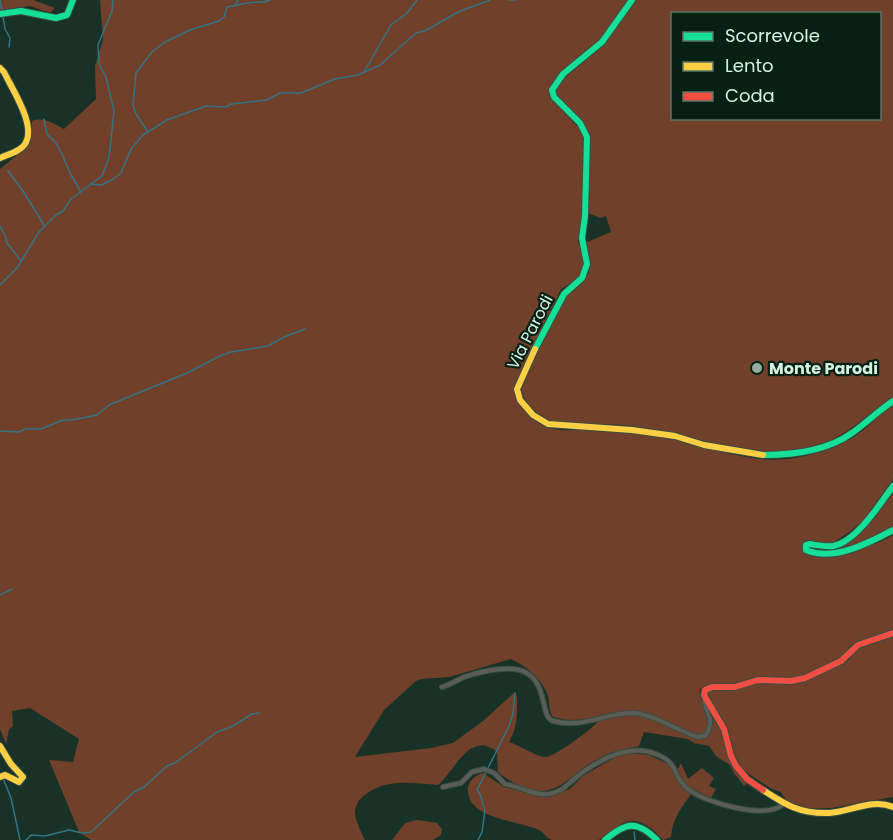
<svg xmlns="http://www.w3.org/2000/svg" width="893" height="840" viewBox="0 0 893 840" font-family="Poppins,sans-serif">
<rect width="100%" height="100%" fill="#183227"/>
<g fill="#71402a" fill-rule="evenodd">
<polygon points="0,0 33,0 55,8 50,13 30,6 0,10"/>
<path d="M100 0H628L600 40 560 74 549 91 552 100 581 130 584 141 582 219 578 241 582 253 584 268 576 280 561 289 514 386C513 404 530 419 546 426 561 434 584 428 600 430 625 432 649 435 673 439 715 447 755 467 799 457 817 454 838 447 854 437 868 428 879 414 893 405V479L863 521 849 532 831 544 806 542 803 548 808 555C831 559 873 547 893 535V629L859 641 849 647 844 656 801 676 783 678H756L730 686 708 685 700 689C698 706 714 715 720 730 730 752 729 765 748 783L744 786 734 773 730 765 716 756 709 746 694 743 688 739 644 732 639 746C623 749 608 752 594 761 580 768 569 782 555 788 537 797 512 784 498 772L497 752C469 730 456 770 438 785 413 783 387 778 366 794 359 799 355 805 355 814 356 822 361 832 365 840H91L79 832 49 760 73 762 79 739 30 708 12 711 13 726 9 730 6 744 0 729V169L22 151 31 140 32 121C44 116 54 124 64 129L96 99 95 66 103 40ZM511 659C526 666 540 677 547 693 550 701 548 709 553 717L568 720 594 719 597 723C590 730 555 757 545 757 537 757 519 745 509 742 516 729 517 721 517 707 517 700 518 698 515 692L483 721 453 743 431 748 355 757 384 710 416 681 421 679 449 677Z"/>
<path d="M636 0H893V397C872 410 856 428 833 439 764 470 700 434 632 426 606 423 580 425 554 422 539 417 520 402 522 385L565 296 580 284 589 273 590 260 585 243 611 232 606 216 600 218 588 213 590 136C582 118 562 109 555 91L563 79 605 44ZM672 14H880V118H672Z"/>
<path d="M893 491V527C870 541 835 557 808 549L810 546 834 548 859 532 872 519Z"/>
<polygon points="893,636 893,797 831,808 801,809 793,806 786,800 781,792 772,789 744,771 734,754 728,729 707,698 708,691 734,690 758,683 790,683 806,680 839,666 849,660 855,651 863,646"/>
<path d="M628 753 649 755 678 769 681 763 688 779 702 768 714 778 709 786 716 789 711 798 695 790C683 804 672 819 671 837L663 840C656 832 645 821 633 821 618 820 610 837 598 840 591 840 557 840 552 840 546 838 543 831 537 829 518 821 476 819 469 797 465 784 472 777 483 773L504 787 537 796 549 797 570 789 583 776 617 756Z"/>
<polygon points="417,820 437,823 442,829 441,835 433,840 392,840 405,823"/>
</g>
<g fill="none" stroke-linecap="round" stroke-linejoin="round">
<g stroke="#327588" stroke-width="1.5">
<polyline points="0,0 2,11"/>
<polyline points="509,0 516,0"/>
<polyline points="235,5 238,0"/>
<polyline points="3,16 5,29 10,38 9,47"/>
<polyline points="364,72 391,25 407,13 417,0"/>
<polyline points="44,119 47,134 56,143 62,154 70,173 81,192"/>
<path d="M148 132 136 114 133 105 136 73 152 52 165 42 190 30 219 21 224 17 227 7C234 6 241 4 248 3 257 1 262 4 270 0"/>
<polyline points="8,171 23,191 44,225"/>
<polyline points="90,184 101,185 112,180 121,173 131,149 143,135 167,120 206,106 226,107 231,104 267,100 280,93 301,93 335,79 358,75 380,65 416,33 425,31 458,12 490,0"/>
<polyline points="0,226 5,235 7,243 21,261"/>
<polyline points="0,285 17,268 39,232 56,215 63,211 71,199 102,176 109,158 114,111 106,77 99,64 98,45 112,11 113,0"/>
<polyline points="0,431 19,432 25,429 41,429 63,420 72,420 97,415 109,405 187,373 220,356 231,352 268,346 284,337 305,329"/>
<polyline points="0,595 12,589"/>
<polyline points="3,778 11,798 20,840"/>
<polyline points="634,832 635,840"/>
<polyline points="26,840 31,835 45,836 69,830 82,833 91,832 134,792 144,787 167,766 175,763 217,732 231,727 252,714 259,713"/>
<path d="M478 840 482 832 485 810C481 803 483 796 477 790L509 726 513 714 515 693"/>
</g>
<g stroke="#384e44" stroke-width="6">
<g id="street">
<path d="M442 687C450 685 458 679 467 676 483 671 510 665 525 672 548 683 540 717 553 721 585 729 605 712 634 713 656 715 677 731 698 737L706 735C716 718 705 714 704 698"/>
<path d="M443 787 461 783 472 772 484 769 494 773 505 784C519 786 534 796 549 794 564 792 571 780 583 772 604 757 630 744 656 754 681 764 671 776 688 789 706 803 765 820 784 804"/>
</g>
</g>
<g stroke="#384e44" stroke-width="8">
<g id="fast">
<polyline points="0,14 21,11 56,18 67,15 73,0"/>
<polyline points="535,349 564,294 582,278 587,264 582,238 585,216 587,137 580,123 554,97 552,90 563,74 602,42 632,0"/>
<path d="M763 455C792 455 827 451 852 433 866 423 878 411 893 401"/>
<path d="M893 486C880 504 856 542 833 546 825 547 817 545 809 544L806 545V550C833 562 869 543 893 530"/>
<path d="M605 840C626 822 637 820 657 840"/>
</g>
</g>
<g stroke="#384e44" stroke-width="8">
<g id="slow">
<path d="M0 68 4 72C12 89 37 126 25 144 20 152 8 154 0 158"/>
<polyline points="535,349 517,389 520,400 533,415 548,424 632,430 675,436 704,445 763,455"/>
<polyline points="0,746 11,764 23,777 19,782 5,775 0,777"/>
<path d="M763 790C786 805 800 814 829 813 849 812 873 798 893 807"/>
</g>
</g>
<g stroke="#384e44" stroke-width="8">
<polyline id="jam" points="763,790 747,779 736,766 731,756 724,729 704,695 705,690 712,687 735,687 758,680 791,681 805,678 841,661 858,645 893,633"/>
</g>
<use href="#street" stroke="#5a5d55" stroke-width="4"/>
<use href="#fast" stroke="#16e098" stroke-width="6"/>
<use href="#slow" stroke="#ffcf43" stroke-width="6"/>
<use href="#jam" stroke="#f24e42" stroke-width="6"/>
</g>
<circle fill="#92aea0" stroke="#072014" stroke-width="2" cx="757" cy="368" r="6"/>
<g text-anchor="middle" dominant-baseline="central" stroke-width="4.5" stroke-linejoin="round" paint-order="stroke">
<g font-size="16" fill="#d3f1e1" stroke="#072014">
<text transform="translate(530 332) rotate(-63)">Via Parodi</text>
</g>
<g font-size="16" font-weight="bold" fill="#d3f1e1" stroke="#072014" text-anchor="start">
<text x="769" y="368">Monte Parodi</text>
</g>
</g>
<rect x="671" y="12" width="210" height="108" fill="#072014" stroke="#597466" stroke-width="1.5"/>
<rect x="683" y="32" width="30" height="9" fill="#16e098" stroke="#597466" stroke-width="1.5"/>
<text x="725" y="42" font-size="18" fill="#d3f1e1">Scorrevole</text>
<rect x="683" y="62" width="30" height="9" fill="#ffcf43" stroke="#597466" stroke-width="1.5"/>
<text x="725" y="72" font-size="18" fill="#d3f1e1">Lento</text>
<rect x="683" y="92" width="30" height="9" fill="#f24e42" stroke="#597466" stroke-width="1.5"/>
<text x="725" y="102" font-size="18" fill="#d3f1e1">Coda</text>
</svg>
